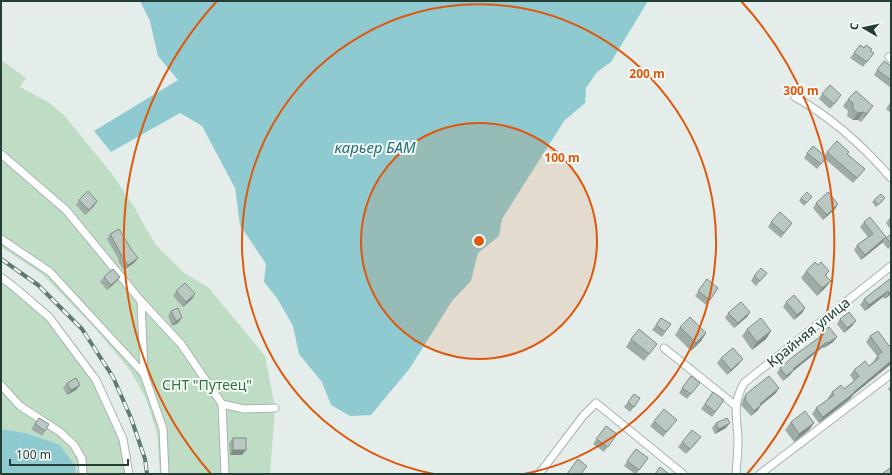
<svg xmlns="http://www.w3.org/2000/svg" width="892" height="475" viewBox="0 0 892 475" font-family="'Noto Sans',sans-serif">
<rect width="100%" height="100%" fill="#e4ede9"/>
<g fill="#beddc4">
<polygon points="1,60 26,78 20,87 48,102 64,115 112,174 133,205 155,244 184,273 208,287 265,356 275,408 270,474 160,474 157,433 146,399 130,370 94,327 42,274 1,247"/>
<polygon points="1,280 49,322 95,386 120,441 125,474 76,474 75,466 26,433 1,429"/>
</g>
<g fill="#8ecad0">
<polygon points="140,1 648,1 611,62 597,72 586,88 585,103 564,121 502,219 499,236 478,253 471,281 452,301 410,368 371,415 350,416 331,405 322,382 299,354 293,326 277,298 264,282 266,264 240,225 235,188 202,126 180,113 111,152 94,131 178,80 158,56 150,21"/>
<polygon points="1,429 26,433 60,445 75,466 76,474 1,474"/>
</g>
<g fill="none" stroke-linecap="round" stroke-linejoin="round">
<g stroke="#a7b5b0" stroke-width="9">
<g id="minor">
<polyline points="889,57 891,59"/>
<path d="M795 97C831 117 864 147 891 178"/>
<polyline points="1,154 66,210 141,301 181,344 222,404 225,474"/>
<polyline points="1,239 50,272 144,374 163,429 165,474"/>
<polyline points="1,277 14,287 49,317 96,380 123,439 129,474"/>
<polyline points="141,301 144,374"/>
<polyline points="664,348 736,406"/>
<polyline points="1,385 20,406 60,432 74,445 82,459 83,474"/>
<polyline points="222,404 244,409 275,408"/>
<polyline points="539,474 583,416 596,403 683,474"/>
<path d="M736 474C737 462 738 451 738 439 737 415 732 405 744 383L891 266"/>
<polyline points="760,474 891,374"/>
</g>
</g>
<use href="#minor" stroke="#fff" stroke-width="7"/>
<g stroke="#5f7a71" stroke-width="4">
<polyline id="rail" points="1,259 38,285 82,329 113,377 131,418 145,459 147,474"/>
</g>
<use href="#rail" stroke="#f5faf7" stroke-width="2.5" stroke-dasharray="8" stroke-linecap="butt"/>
</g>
<g fill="#9faca6">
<polygon points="860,45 874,53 863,67 850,58"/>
<polygon points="891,66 891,88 874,75 877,70"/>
<polygon points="822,94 838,100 830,109 819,99"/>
<polygon points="848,99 868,113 861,122 858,120 853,120 847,116 848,111 843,106"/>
<polygon points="891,101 891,113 886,109"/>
<polygon points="827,152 848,154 861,174 853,183 825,159 817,169 804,158 807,153 825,155"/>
<polygon points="812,197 804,206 799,201 801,198"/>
<polygon points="79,200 97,201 94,206 85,215 76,205"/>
<polygon points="874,200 883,201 876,207 872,202"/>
<polygon points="816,203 838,204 835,209 823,220 813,208"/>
<polygon points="891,216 891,230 886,223"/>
<polygon points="771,222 792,223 781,238 768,227"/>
<polygon points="864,222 886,237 883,242 861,260 854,250 857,245 868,237 860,227"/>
<polygon points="110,234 134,263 124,270 118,261 119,260 107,239"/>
<polygon points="891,234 891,246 888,249 883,243 886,238"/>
<polygon points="818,265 829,271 826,276 831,281 825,288 817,296 801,278 806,271"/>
<polygon points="767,273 756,286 751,281 754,276"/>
<polygon points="104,277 120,277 116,282 107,290 100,282"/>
<polygon points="891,278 891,294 885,299 883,297 865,311 860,305 864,299"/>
<polygon points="707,279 718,288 706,305 695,296"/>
<polygon points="176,291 195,294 192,299 183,307 173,296"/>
<polygon points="786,302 805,308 802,313 794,320 783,307"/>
<polygon points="171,311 178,323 172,326 168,316"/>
<polygon points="750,312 747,317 734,328 725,318 728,313"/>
<polygon points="661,318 671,324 662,337 652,330"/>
<polygon points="840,319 852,326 844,333 837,324"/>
<polygon points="680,327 706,333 701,341 691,351 675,335"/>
<polygon points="747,329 771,331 766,339 752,350 742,336"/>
<polygon points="822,332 837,337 833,342 824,348 823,347 792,372 790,375 783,381 777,373 780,368 819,337"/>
<polygon points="870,336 889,346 891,345 891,364 853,395 850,399 819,423 812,414 816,408 829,399 828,398 832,392 844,389 854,381 850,375 854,370 869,366 873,362 877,356 866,342"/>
<polygon points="631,339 657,344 644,361 626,347"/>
<polygon points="721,358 739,364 727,375 717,363"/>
<polygon points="67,383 80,385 76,390 67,395 63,388"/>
<polygon points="700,383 687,399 679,393 682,388"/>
<polygon points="891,385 891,393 888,389"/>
<polygon points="713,392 724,400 712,417 701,409"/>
<polygon points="776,393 761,405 758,410 751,416 741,405 743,399 746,394"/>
<polygon points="628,402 637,403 630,412 624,407"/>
<polygon points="39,418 45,431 42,436 31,429"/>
<polygon points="654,421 673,425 663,437 650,426"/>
<polygon points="791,422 814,423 809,430 794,442 785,430"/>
<polygon points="716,423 726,428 715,434 712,428"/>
<polygon points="606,426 617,434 604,452 593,444"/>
<polygon points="701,437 686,454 678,447 682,442"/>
<polygon points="233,438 242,455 230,455 229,443"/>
<polygon points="636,449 648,458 636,474 635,474 624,466"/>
</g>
<g fill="#828c87">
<polygon points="873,106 868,113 861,122 866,114"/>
<polygon points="863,112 858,120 853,120 858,113"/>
<polygon points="97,201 94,206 85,215 89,210"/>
<polygon points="838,204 835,209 823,220 827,215"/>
<polygon points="886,237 883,242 861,260 865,255"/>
<polygon points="138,258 134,263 124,270 128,265"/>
<polygon points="120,277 116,282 107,290 111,285"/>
<polygon points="831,281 825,288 817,296 822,288"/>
<polygon points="888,291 883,297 865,311 869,305"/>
<polygon points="891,291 891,294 885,299 889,293"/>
<polygon points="195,294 192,299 183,307 186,302"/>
<polygon points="805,308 802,313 794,320 797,315"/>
<polygon points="750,312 747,317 734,328 738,323"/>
<polygon points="182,318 178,323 172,326 176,321"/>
<polygon points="856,321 852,326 844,333 847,328"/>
<polygon points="771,331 766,339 752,350 757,342"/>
<polygon points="706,333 701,341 691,351 696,343"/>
<polygon points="837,337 833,342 824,348 828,343"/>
<polygon points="827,342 823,347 792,372 790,375 783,381 793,369"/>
<polygon points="743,359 739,364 727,375 731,370"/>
<polygon points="891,361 891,364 853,395 850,399 819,423 823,417"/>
<polygon points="80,385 76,390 67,395 71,390"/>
<polygon points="779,388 776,393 759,407 761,405 758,410 751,416 760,404"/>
<polygon points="730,423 726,428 715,434 719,429"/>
<polygon points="814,423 809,430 794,442 799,434"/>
<polygon points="701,437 697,442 686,454 690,449"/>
<polygon points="233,450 246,450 242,455 230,455"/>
</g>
<g fill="#b9c8c1" stroke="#828c87">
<polygon points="860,45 864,48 866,45 872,49 870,51 874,53 867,62 854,53"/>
<polygon points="884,61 891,66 891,80 877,70"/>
<polygon points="830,85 841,95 834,104 822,94"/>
<polygon points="856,91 873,106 866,114 863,112 858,113 853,109 853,103 848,99"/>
<polygon points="837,141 849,152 847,154 865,169 857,178 827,152"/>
<polygon points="813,146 826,157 821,164 807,153"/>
<polygon points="88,191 97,201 89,210 79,200"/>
<polygon points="807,192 812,197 806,203 801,198"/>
<polygon points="828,192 838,204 827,215 816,203"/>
<polygon points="881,194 885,198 878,205 874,200"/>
<polygon points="780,212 792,223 784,233 771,222"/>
<polygon points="870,217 886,237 865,255 857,245 873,234 864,222"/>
<polygon points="119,229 131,249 138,258 128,265 121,256 122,256 110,234"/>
<polygon points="891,234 891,243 886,238"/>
<polygon points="815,262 818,265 821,262 829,271 825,275 831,281 822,288 806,271"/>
<polygon points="761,268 767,273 760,281 754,276"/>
<polygon points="113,269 120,277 111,285 104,277"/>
<polygon points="891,278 891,291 889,293 888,291 869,305 864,299"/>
<polygon points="707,279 718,288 710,300 698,291"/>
<polygon points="185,283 195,294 186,302 176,291"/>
<polygon points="794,295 805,308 797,315 786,302"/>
<polygon points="741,302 750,312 738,323 728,313"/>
<polygon points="178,308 182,318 176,321 171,311"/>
<polygon points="849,312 856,321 847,328 840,319"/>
<polygon points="690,317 706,333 696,343 680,327"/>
<polygon points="661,318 671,324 665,332 656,325"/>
<polygon points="761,318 771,331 757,342 747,329"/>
<polygon points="829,327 837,337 828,343 827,342 793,369 794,370 786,376 780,368 795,355 824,334 822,332"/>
<polygon points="639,329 657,344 649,354 631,339"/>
<polygon points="878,331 889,346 891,345 891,361 854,392 854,393 823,417 816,408 834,395 832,392 841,385 844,389 854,381 859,376 854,370 865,361 869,366 879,358 877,356 882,352 870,336"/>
<polygon points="733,348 743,359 731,370 721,358"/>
<polygon points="691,376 700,383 691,394 682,388"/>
<polygon points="769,376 779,388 760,404 761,405 754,411 745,400 746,394"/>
<polygon points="76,378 80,385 71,390 67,383"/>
<polygon points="713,392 724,400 715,412 705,404"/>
<polygon points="634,394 640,398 634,407 628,402"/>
<polygon points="664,409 677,420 666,432 654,421"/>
<polygon points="805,411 814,423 799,434 791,422"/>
<polygon points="39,418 49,424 45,431 35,424"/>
<polygon points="727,418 730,423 719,429 716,423"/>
<polygon points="606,426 617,434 608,447 596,439"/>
<polygon points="692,430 701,437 690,449 682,442"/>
<rect x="233" y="438" width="13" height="12"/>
<polygon points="636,449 648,458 639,470 627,461"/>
<polygon points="578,459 587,466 581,474 567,474"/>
<polygon points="660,467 669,474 655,474"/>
<polygon points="890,468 891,469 891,474 882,474"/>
</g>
<circle cx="479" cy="241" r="118" fill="#de580e" fill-opacity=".12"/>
<g fill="none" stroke="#de580e" stroke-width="2">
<circle cx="479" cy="241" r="118"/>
<path d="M434 474A237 237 0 1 1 524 474"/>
<path d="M211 474A355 355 0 0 1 217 1M741 1A355 355 0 0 1 747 474"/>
</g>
<g text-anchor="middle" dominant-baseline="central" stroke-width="4" stroke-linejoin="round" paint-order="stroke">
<g font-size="14" fill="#243e36" stroke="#f5faf7">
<text transform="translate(808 332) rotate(-39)">Крайняя улица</text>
</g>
<g font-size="14" fill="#2f7446" stroke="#f5faf7">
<text x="207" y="384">СНТ "Путеец"</text>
</g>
<g font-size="15" font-style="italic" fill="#1f7079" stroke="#f5faf7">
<text x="375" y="147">карьер БАМ</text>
</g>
</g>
<circle cx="479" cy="241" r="6" fill="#de580e" stroke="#f5faf7" stroke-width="2"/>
<g font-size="12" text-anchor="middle" font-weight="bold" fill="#de580e" stroke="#f5faf7" stroke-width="4" stroke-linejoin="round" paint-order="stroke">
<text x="647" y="78">200 m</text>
<text x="801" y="95">300 m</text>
<text x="562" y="162">100 m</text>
</g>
<rect width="892" height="475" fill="none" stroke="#243e36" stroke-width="4"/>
<g transform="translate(864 28) rotate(279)" stroke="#f5faf7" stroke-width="3" paint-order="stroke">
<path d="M0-3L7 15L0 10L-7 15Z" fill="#243e36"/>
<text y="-6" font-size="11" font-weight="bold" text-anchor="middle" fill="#243e36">С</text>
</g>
<path d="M10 459v6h118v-6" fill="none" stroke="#243e36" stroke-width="2"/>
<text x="16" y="459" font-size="12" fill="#243e36" stroke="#f5faf7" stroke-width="3" paint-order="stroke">100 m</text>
</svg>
